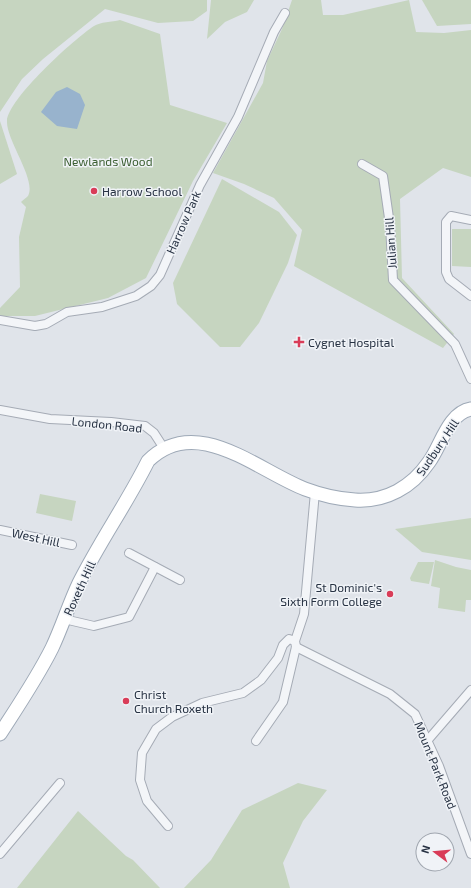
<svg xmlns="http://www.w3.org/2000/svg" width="471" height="888" viewBox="0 0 471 888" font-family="'Exo 2',sans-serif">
<rect width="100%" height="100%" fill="#e0e4ea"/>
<g fill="#c6d5c0">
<polygon points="0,0 207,0 207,11 193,21 158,23 105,9 43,59 22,79 0,112"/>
<polygon points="211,0 254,0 247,12 225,22 207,39"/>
<polygon points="292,0 321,0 323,15 343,15 409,0 416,32 444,33 471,30 471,177 443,168 400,199 402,278 454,334 443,348 294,266 302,230 274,198 244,184 213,173 263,83 267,61 282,29"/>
<polygon points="422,0 471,0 471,24 437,26"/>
<path d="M120 20 160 34 170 105 227 123 193 181 146 278 108 298 35 316H0V308L20 287 19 237 26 207 21 202C23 200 26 198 28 196 37 180 6 140 7 121 8 99 74 39 94 26 100 22 112 22 120 20Z"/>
<polygon points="0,121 17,174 0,184"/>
<polygon points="222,179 279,212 297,235 288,263 259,323 240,347 220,347 177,304 173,283"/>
<polygon points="452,229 471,229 471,267 452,266"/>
<polygon points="40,494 76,501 72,521 36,513"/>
<polygon points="471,518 471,560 422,552 395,529"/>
<polygon points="435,560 456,567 471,570 471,600 466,600 465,612 438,608 440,588 431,586"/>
<polygon points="418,562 434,562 429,584 411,581 410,578"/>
<polygon points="298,783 327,790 303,821 283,863 290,888 184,888 211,860 242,810"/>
<polygon points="78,811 126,856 133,860 160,888 17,888"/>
</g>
<polygon fill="#98b3cd" points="67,87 80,94 85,105 77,129 57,126 41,112 56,92"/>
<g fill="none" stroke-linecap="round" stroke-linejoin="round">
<g stroke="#a5abb5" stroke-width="10">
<g id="street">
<polyline points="362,164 383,176 390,225 393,280 455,344 471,379"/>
<polyline points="471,220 451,216 446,222 446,272 449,279 471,296"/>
<polyline points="0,320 35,326 46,324 67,312 102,307 136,296 151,286 160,275 200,185 238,117 274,32 285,13"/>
<polyline points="0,410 50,419 111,422 145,426 154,433 165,450"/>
<polyline points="0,530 72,545"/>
<polyline points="129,553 180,580"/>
<polyline points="64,619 94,626 129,617 155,567"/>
<polyline points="296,647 390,694 415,714 439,766 471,854"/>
<polyline points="256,741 283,702 296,647 295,641 304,614 315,492"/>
<polyline points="427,741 471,690"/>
<polyline points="168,826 147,801 140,780 142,753 156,729 172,717 202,703 243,693 261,680 278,658 283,645 289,639 295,641"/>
<polyline points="0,854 60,783"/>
</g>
</g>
<g stroke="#9ea9b7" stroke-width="15">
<path id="primary" d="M0 734C18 706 37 678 52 648 62 627 69 604 79 583 100 541 127 503 148 461 196 413 258 471 305 489 321 495 338 499 355 500 386 502 412 487 429 462 441 446 448 413 471 409"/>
</g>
<use href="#street" stroke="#f3f5f8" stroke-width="8"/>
<use href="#primary" stroke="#fff" stroke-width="13"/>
</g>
<g fill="#d93c58" stroke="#f0f3f7" stroke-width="1.5">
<circle cx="94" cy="191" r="4"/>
<path d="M297 336h4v4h4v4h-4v4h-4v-4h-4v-4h4z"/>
<circle cx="390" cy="594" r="4"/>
<circle cx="126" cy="701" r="4"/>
</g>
<g text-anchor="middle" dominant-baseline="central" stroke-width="3" stroke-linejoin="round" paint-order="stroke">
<g font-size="12" fill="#3d6033" stroke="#f0f3f7">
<text x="108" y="161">Newlands Wood</text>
</g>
<g font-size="12" fill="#273243" stroke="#f0f3f7" text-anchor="start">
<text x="102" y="191">Harrow School</text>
<text x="308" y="342">Cygnet Hospital</text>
<text x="382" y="587" text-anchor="end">St Dominic's<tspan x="382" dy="14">Sixth Form College</tspan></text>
<text x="134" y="694">Christ<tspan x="134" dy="14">Church Roxeth</tspan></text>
</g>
<g font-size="12" fill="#273243" stroke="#f0f3f7">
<text transform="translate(183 222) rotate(-66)">Harrow Park</text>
<text transform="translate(390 243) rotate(-94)">Julian Hill</text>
<text transform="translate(107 424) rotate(6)">London Road</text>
<text transform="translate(437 447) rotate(-56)">Sudbury Hill</text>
<text transform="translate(36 537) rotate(12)">West Hill</text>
<text transform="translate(79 588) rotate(-65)">Roxeth Hill</text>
<text transform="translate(436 765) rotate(68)">Mount Park Road</text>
</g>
</g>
<g transform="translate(435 852) rotate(286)"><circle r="19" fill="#f0f3f7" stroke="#a0a6af"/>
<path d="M0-3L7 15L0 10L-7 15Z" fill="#d93c58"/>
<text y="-6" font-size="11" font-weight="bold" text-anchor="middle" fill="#273243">N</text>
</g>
</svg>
